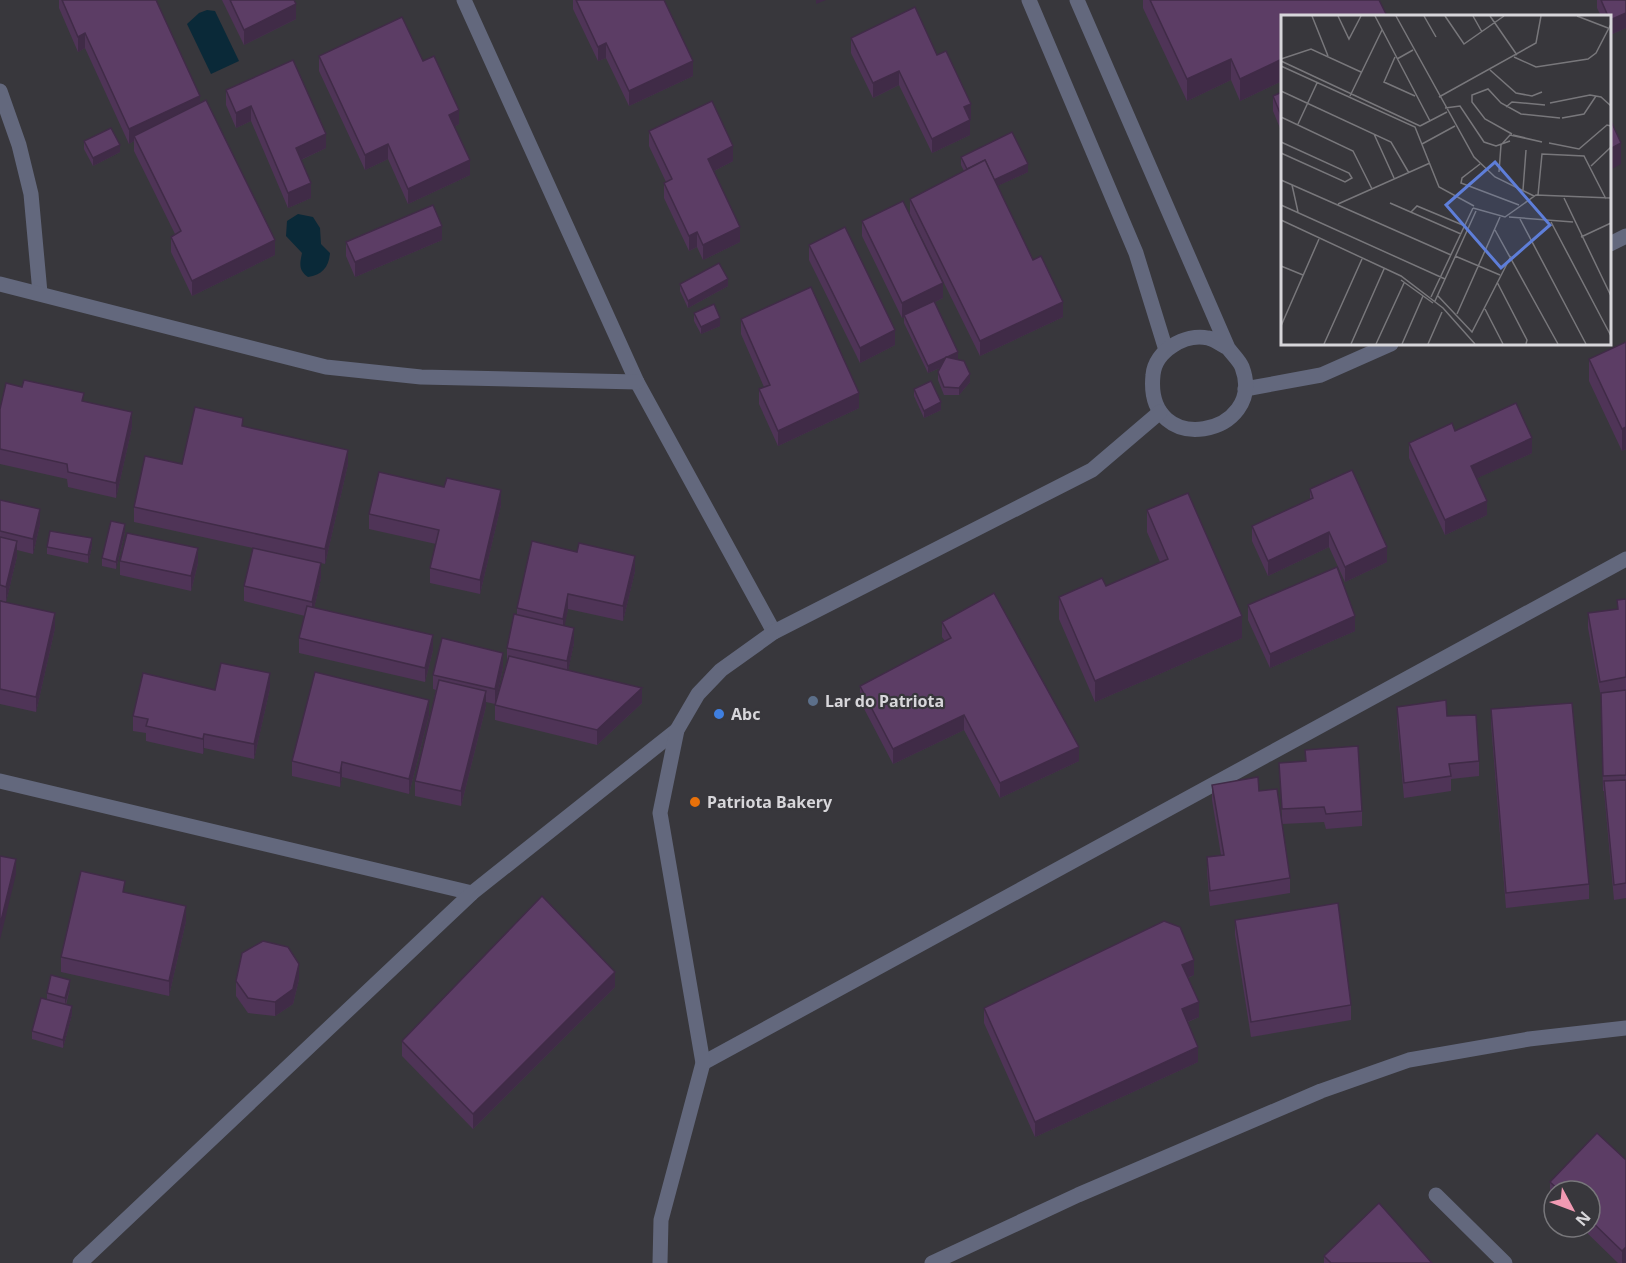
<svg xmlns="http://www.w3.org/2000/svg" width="1626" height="1263" viewBox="0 0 1626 1263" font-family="'Noto Sans',sans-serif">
<rect width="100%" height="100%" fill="#38373c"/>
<g fill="#0a2938">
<polygon points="207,10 215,11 239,61 211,74 187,24 199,13"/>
<path d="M298 214 313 217 320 228 321 244 330 253C329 267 322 275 308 277 298 270 300 263 302 253L286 236 287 221Z"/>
</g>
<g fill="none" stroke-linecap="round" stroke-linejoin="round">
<g stroke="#63687d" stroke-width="15">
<polyline points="464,0 637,382 774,632"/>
<polyline points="0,91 19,145 31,194 40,293"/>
<polyline points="1610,244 1626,236"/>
<polyline points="0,284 326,367 421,377 637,382"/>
<polyline points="1245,389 1321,375 1391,344"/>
<polyline points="0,781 472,893"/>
<polyline points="703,1063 1626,559"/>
<polyline points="1436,1195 1505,1263"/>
<polyline points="80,1263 472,893 677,730"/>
<polyline points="932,1263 1078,1195 1321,1091 1409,1060 1529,1039 1626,1028"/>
</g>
<g stroke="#63687d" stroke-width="15">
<polyline points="1029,0 1136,253 1166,350"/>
<path d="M1077 0 1228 348C1232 354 1239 360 1242 367 1268 436 1144 460 1153 375 1155 351 1185 333 1208 338 1214 339 1222 345 1228 348"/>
<polyline points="660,1263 661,1220 703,1063 660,813 677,730 698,694 721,670 774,632 1092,470 1160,412"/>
</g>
</g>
<g fill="#4f3457">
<polygon points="59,0 156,0 200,103 275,255 192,296 171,252 171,237 175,234 134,151 134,141 129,144 85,48 78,52 59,8"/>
<polygon points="222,0 294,0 296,19 244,45"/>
<polygon points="573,0 664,0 693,76 629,106 606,58 598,61 573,9"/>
<polygon points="1143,0 1379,0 1282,16 1282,81 1240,101 1231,80 1187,101 1143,8"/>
<polygon points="1597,0 1626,0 1626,28 1610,35 1610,16 1601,16 1597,8"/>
<polygon points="851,38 937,55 971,119 970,119 970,135 932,153 899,85 873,98 851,53"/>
<polygon points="319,56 423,61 459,124 454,127 470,175 408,204 388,159 365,170 319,71"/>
<polygon points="226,90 326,148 301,160 311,198 288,208 251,121 236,128 226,105"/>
<polygon points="1282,92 1282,133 1273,111 1273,96"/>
<polygon points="649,131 733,161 714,171 740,242 703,260 697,247 689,251 664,198 664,183 666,182 649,146"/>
<polygon points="84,141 120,152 93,166 84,149"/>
<polygon points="961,157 1028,172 997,186 1033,260 1063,317 980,356 910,214 910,199 964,171 961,165"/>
<polygon points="862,221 943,298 935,302 958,360 970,382 959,395 944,395 938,380 938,372 940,368 928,373 904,323 904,317 902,318 862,236"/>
<polygon points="442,240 355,277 346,256 346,242"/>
<polygon points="809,245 895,345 860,363 809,260"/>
<polygon points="680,284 728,286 688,308 680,291"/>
<polygon points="694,313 720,326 701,334 694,321"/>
<polygon points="741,319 859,408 778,446 759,404 759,389 764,387 741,334"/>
<polygon points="1626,342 1626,449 1622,451 1589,381 1589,359"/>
<polygon points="914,389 941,410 924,418 914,396"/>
<polygon points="84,402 132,427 116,498 68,487 67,479 0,464 0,409"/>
<polygon points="243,426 348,464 325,564 321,563 321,578 314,608 433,650 425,682 299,653 299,638 305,616 244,601 244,586 253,548 134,522 134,507 182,464"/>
<polygon points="1455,431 1532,453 1477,478 1487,515 1445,535 1409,458 1409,443"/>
<polygon points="1310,489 1387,562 1345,582 1329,547 1268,576 1252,541 1252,526 1310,499"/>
<polygon points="0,500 40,524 33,554 17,550 17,556 6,602 0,600"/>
<polygon points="501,505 480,594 430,583 430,568 436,544 369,529 369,514"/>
<polygon points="1147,510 1242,638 1095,702 1059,619 1059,597 1106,586 1160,562 1147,532"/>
<polygon points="125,532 116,569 102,566 102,558"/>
<polygon points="92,546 88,563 47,554 47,547"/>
<polygon points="120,561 198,563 191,591 120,575"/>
<polygon points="635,571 623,621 568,609 564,626 574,643 568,670 642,703 597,745 495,720 495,705 507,662 507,648 517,615 517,608"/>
<polygon points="1626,599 1626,898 1614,900 1604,791 1603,791 1601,697 1588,628 1588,613 1617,609 1617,600"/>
<polygon points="0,601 55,628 36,712 0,704"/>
<polygon points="1248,605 1355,631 1270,668 1248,620"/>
<polygon points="942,622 1079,761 1000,798 964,730 893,764 860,701 860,686 945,641 942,637"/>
<polygon points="503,668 495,704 486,702 486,706 461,806 415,796 415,781 436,690 433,689 433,675"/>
<polygon points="270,688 254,759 204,748 203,754 146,741 146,733 133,731 133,716 215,690"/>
<polygon points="1397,707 1447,716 1479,761 1479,776 1451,779 1451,791 1404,798 1397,722"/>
<polygon points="1491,709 1589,884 1589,899 1506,908 1491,724"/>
<polygon points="429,715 409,794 342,777 340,787 292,776 292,761"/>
<polygon points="1279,763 1362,811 1362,826 1326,829 1324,822 1282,824 1290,878 1290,893 1210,906 1207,872 1207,857 1221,855 1212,800 1212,785 1259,791 1282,818"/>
<polygon points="125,893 186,921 169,996 61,972 61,957"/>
<polygon points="1235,920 1351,1005 1351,1020 1251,1037 1235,935"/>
<polygon points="1194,975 1188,978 1199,1017 1188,1022 1198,1062 1035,1137 984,1023 984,1008"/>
<polygon points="299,979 293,1004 275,1016 248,1013 236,996 236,981"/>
<polygon points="615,987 473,1129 402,1056 402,1041"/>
<polygon points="70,988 66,1005 72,1014 63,1048 32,1039 32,1031 47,999 47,993"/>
<polygon points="1626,1160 1626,1262 1625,1263 1618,1263 1581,1227 1590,1227 1590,1191 1554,1191 1554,1200 1550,1197 1550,1182"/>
<polygon points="1324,1256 1432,1263 1324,1263"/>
</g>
<g fill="#402b47">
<polygon points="816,0 826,0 816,4"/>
<polygon points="296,4 296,19 244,45 244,30"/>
<polygon points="1626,13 1626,28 1610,35 1610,20"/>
<polygon points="85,33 85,48 78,52 78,37"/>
<polygon points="606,43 606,58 598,61 598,47"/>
<polygon points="1231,59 1231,80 1187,101 1187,79"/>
<polygon points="1282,59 1282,81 1240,101 1240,79"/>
<polygon points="693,61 693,76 629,106 629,91"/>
<polygon points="899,71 899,85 873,98 873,83"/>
<polygon points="200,96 200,111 134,136 134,141 129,144 129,129"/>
<polygon points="971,104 971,119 964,122 964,107"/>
<polygon points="251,106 251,121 236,128 236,113"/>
<polygon points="459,110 459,124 449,130 449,115"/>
<polygon points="970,120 970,135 932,153 932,139"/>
<polygon points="326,134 326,148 296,162 296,148"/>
<polygon points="1621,143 1621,164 1610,170 1610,149"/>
<polygon points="388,144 388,159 365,170 365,155"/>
<polygon points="120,145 120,152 93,166 93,158"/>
<polygon points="733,146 733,161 708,174 708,159"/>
<polygon points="470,160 470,175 408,204 408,189"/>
<polygon points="1028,164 1028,172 991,189 991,181"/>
<polygon points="311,183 311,198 288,208 288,193"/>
<polygon points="442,226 442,240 355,277 355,262"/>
<polygon points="740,227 740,242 703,260 703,245"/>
<polygon points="697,232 697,247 689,251 689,236"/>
<polygon points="275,240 275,255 192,296 192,281"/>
<polygon points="728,279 728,286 688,308 688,301"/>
<polygon points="943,283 943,298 902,318 902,303"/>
<polygon points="1063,302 1063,317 980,356 980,341"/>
<polygon points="720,318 720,326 701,334 701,327"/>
<polygon points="895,330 895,345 860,363 860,348"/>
<polygon points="958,352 958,360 928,373 928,366"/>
<polygon points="970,374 970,382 959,395 959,388"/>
<polygon points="859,393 859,408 778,446 778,431"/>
<polygon points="941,402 941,410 924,418 924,411"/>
<polygon points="132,412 132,427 116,498 116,483"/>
<polygon points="1626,427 1626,449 1622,451 1622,429"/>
<polygon points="1532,438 1532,453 1471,481 1471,466"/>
<polygon points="348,450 348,464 325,564 325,549"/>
<polygon points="501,490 501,505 480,594 480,580"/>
<polygon points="1487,501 1487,515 1445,535 1445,520"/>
<polygon points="40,509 40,524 33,554 33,539"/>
<polygon points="125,524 125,532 116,569 116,562"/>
<polygon points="1329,532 1329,547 1268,576 1268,561"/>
<polygon points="92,538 92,546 88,563 88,555"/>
<polygon points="17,541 17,556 6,602 6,587"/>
<polygon points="1387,547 1387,562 1345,582 1345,567"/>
<polygon points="198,548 198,563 191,591 191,576"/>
<polygon points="635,556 635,571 623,621 623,606"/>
<polygon points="321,563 321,578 312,617 312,602"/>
<polygon points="568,594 568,609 563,634 563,619"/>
<polygon points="55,613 55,628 36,712 36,697"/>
<polygon points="1242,616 1242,638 1095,702 1095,681"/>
<polygon points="1355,616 1355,631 1270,668 1270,654"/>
<polygon points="574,628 574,643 567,675 567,661"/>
<polygon points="433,635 433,650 425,682 425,668"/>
<polygon points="503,653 503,668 495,704 495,689"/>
<polygon points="270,673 270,688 254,759 254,744"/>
<polygon points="642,688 642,703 597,745 597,730"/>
<polygon points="486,691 486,706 461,806 461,791"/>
<polygon points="429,700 429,715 409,794 409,779"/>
<polygon points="964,715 964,730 893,764 893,749"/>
<polygon points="204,734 204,748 203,754 203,739"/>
<polygon points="1079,747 1079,761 1000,798 1000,783"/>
<polygon points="342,762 342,777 340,787 340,773"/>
<polygon points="16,859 16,874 0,940 0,925"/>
<polygon points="186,906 186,921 169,996 169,981"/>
<polygon points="1194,960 1194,975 1182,980 1182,965"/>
<polygon points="299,964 299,979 293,1004 275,1016 275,1002"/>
<polygon points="615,972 615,987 473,1129 473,1114"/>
<polygon points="70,980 70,988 65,1005 65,998"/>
<polygon points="1199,1002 1199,1017 1182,1024 1182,1009"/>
<polygon points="72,1006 72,1014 63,1048 63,1040"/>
<polygon points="1198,1047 1198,1062 1035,1137 1035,1122"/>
<polygon points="1626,1247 1626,1262 1625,1263 1622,1263 1622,1251"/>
</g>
<g fill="#5c3d65" stroke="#402b47" stroke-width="1.5">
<polygon points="62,0 156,0 200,96 129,129 85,33 78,37"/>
<polygon points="230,0 294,0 296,4 244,30"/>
<polygon points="576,0 664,0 693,61 629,91 606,43 598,47"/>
<polygon points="1150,0 1379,0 1387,16 1282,16 1282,59 1240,79 1231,59 1187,79"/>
<polygon points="1601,0 1626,0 1626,13 1610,20 1610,16 1608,16"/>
<polygon points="915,7 937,55 946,51 971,104 964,107 970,120 932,139 899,71 873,83 851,38"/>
<polygon points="402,17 423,61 434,56 459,110 449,115 470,160 408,189 388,144 365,155 319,56"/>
<polygon points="293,60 326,134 296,148 311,183 288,193 251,106 236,113 226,90"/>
<polygon points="1282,92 1282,118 1273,96"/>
<polygon points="206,100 275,240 192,281 171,237 181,231 134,136"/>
<polygon points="712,101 733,146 708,159 740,227 703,245 697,232 689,236 664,183 672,179 649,131"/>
<polygon points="1610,119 1621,143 1610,149"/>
<polygon points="111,128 120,145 93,158 84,141"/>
<polygon points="1012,132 1028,164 994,180 985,160 967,169 961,157"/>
<polygon points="985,160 1033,260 1041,256 1063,302 980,341 910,199"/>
<polygon points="903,201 943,283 902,303 862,221"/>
<polygon points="433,205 442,226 355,262 346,242"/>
<polygon points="845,227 895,330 860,348 809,245"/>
<polygon points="719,263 728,279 688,301 680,284"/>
<polygon points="811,287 859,393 778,431 759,389 770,385 741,319"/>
<polygon points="934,301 958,352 928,366 904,315"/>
<polygon points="714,304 720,318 701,327 694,313"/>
<polygon points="1626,342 1626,427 1622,429 1589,359"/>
<polygon points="946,357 964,361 970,374 959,388 944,387 938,372"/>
<polygon points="24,380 84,393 82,401 132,412 116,483 68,472 67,464 0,449 0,409 6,383 22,387"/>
<polygon points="931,381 941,402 924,411 914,389"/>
<polygon points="1516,403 1532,438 1471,466 1487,501 1445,520 1409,443 1452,423 1455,431"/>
<polygon points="195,407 243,418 242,426 348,450 325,549 134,507 145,456 182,464"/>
<polygon points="1352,470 1387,547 1345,567 1329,532 1268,561 1252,526 1313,498 1310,489"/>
<polygon points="379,472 444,487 447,478 501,490 480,580 430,568 439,530 369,514"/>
<polygon points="1188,493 1242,616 1095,681 1059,597 1102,578 1106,586 1168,559 1147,510"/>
<polygon points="0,500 40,509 33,539 0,531"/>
<polygon points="111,521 125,524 116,562 102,558"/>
<polygon points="50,531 92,538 88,555 47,547"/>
<polygon points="127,533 198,548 191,576 120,561"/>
<polygon points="0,537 17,541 6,587 0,585"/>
<polygon points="532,541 577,552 579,543 635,556 623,606 568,594 563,619 517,608"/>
<polygon points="253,548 321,563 312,602 244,586"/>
<polygon points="1337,567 1355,616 1270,654 1248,605"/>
<polygon points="994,593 1079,747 1000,783 964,715 893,749 860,686 951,638 942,622"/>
<polygon points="1626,599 1626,677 1600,682 1588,613 1618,609 1617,600"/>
<polygon points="0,601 55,613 36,697 0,689"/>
<polygon points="307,606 433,635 425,668 299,638"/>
<polygon points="514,614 574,628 567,661 507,648"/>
<polygon points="442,638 503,653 495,689 433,675"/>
<polygon points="509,656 642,688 597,730 495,705"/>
<polygon points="221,663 270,673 254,744 204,734 203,739 146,726 148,719 133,716 143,673 215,690"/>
<polygon points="315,672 429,700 409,779 342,762 340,773 292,761"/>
<polygon points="439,680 486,691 461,791 415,781"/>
<polygon points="1626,690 1626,775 1603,776 1601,693"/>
<polygon points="1446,700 1447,716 1476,715 1479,761 1449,764 1451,776 1404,783 1397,707"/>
<polygon points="1572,703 1589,884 1506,893 1491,709"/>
<polygon points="1358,746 1362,811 1326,814 1324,807 1282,809 1279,763 1306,761 1305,750"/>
<polygon points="1258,777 1259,791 1277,789 1290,878 1210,891 1207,857 1224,855 1212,785"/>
<polygon points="1626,780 1626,883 1614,885 1604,781"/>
<polygon points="0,856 16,859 0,925"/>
<polygon points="81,871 125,881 123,892 186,906 169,981 61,957"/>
<polygon points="542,896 615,972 473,1114 402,1041"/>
<polygon points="1338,903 1351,1005 1251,1022 1235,920"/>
<polygon points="1164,921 1180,927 1194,960 1182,965 1199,1002 1182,1009 1198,1047 1035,1122 984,1008"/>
<polygon points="263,941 288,947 299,964 293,989 275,1002 248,998 236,981 242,953"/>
<polygon points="51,975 70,980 65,998 47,993"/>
<polygon points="41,998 72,1006 63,1040 32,1031"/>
<polygon points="1597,1133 1626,1160 1626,1247 1622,1251 1590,1220 1590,1191 1560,1191 1550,1182"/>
<polygon points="1379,1203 1432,1263 1331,1263 1324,1256"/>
</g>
<circle fill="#5c6f8a" stroke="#38373c" stroke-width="2" cx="813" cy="701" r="6"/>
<circle fill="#3f7fe0" stroke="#38373c" stroke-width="2" cx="719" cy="714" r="6"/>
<circle fill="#e8710a" stroke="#38373c" stroke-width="2" cx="695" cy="802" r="6"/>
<g text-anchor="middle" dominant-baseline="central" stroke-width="4.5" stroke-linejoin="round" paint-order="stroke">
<g font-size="16" font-weight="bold" fill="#d7d6da" stroke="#38373c" text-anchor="start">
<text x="825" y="701">Lar do Patriota</text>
<text x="731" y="714">Abc</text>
<text x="707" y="802">Patriota Bakery</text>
</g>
</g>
<g transform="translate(1281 15)">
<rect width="330" height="330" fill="#38373c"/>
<path fill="none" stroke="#78777b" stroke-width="1.5" d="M31 1 47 41M57 1 68 24 80 1M94 1 149 106M115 1 193 142 214 162 253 181M143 1 155 22M164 1 183 29 223 1M192 1 201 17M209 1 236 40M296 1 327 13M114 42 103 67 134 81M233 42 255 52 307 44 315 38 330 9M0 44 30 34 80 57M116 44 132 35M0 46 139 111M0 51 134 112 158 172 193 191M209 55 235 78 251 81 261 77M0 76 110 127 128 158M69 81 101 15M158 82 255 28 260 1M269 88 309 80 320 82 330 91M225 92 231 87 264 90M164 93 179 91 203 127 215 131 229 126M0 102 72 136 91 174M281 103 303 99 315 81M17 109 36 68M139 111 166 97M93 119 113 163M231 119 204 104 191 87V80L207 74 220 88 240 99 279 103M0 127 68 158 71 163 64 167 0 138M268 128 298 134 326 110 330 111M141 129 174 111M199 149 181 163 180 168 238 190M310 151 330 132M218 157 220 130 229 120 261 127 232 120M0 165 170 240M11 170 17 197M242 175 245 135M257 180 261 139 303 141 325 184M283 183 330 281M109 188 180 219M57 189 149 148M0 190 164 264M192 193 224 202 255 180 330 183M130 197 136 191 184 211M228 202 292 207M239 204 305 329M0 205 120 261 162 293 194 329M270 207 330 321M214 215 277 329M300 222 330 208M174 241 219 260M0 251 22 260M120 265 152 288M216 267 246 325 245 329M157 281 191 317 230 241M150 282 192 193M154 286 195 196M204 294 222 329M176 299 219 202M0 311 38 224M43 329 81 244M70 329 103 254M95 329 123 268M121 329 142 281M147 329 161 297"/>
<path fill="#5e7ed9" fill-opacity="0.15" stroke="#5e7ed9" stroke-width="3" d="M214 147 269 210 220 253 165 190Z"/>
<rect width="330" height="330" fill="none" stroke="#d7d6da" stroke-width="3"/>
</g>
<g transform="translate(1572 1209) rotate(131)"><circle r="28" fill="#38373c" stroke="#78777b" stroke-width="1.5"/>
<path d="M0-4.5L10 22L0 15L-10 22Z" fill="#f19ab3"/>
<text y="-9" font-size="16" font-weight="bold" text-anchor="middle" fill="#d7d6da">N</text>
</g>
</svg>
